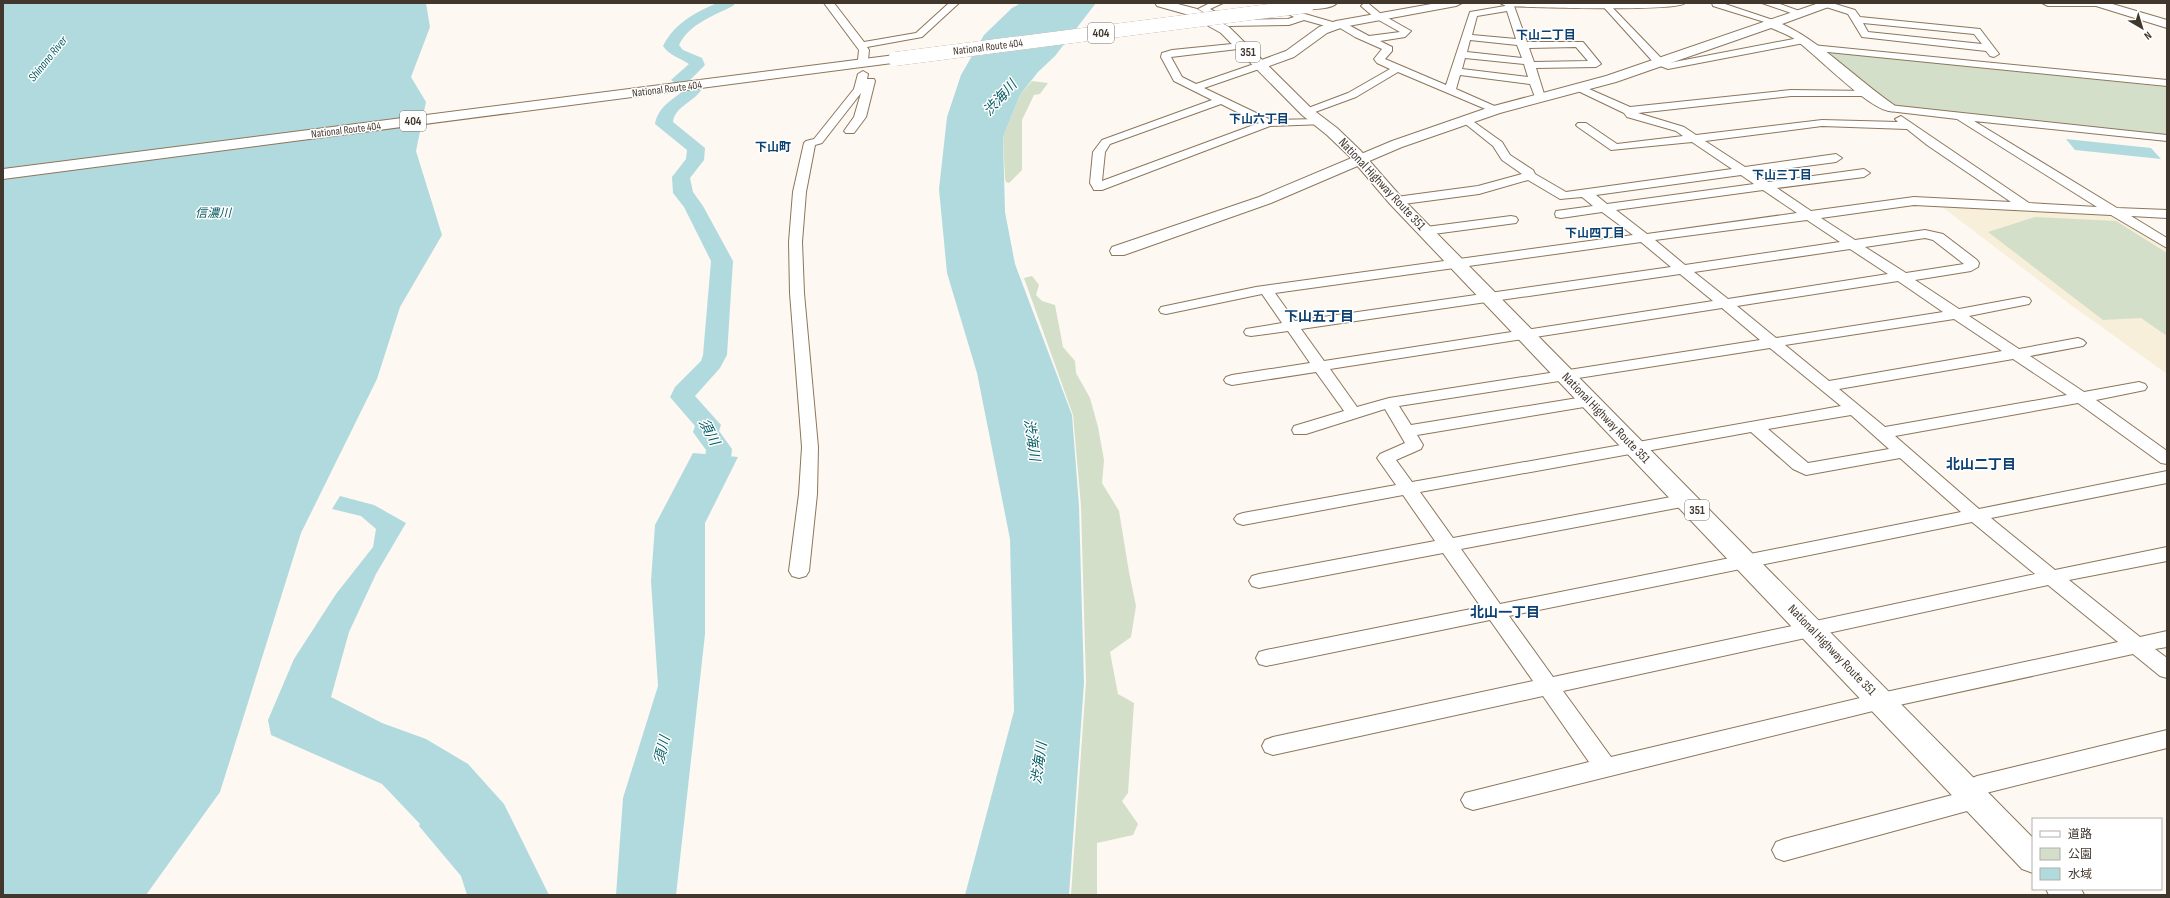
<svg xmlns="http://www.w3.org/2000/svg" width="2170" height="898" viewBox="0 0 2170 898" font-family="'Sofia Sans Condensed','Noto Sans JP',sans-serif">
<rect width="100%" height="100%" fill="#fdf8f2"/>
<polygon fill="#f7efd9" points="1941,206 2118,215 2167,246 2167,374 2067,302"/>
<g fill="#d4dfc9">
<polygon points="1830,52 2167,87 2167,136 1892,105 1827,53"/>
<polygon points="1032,81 1048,83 1040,94 1034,95 1022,120 1022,170 1009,183 1006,182 1005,178 1003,137 1020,95"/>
<polygon points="2035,217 2116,221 2167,253 2167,336 2141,318 2103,320 1988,232"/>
<polygon points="1032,276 1039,285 1036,295 1042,301 1055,305 1063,347 1075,361 1076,373 1090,398 1098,427 1104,460 1102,483 1119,511 1129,572 1136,606 1131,637 1110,652 1118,694 1134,703 1128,793 1122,801 1138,824 1133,835 1097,843 1097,895 1071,895 1086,682 1081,506 1073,415 1024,278"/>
</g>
<g fill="#b1dade">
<polygon points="3,3 426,3 430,27 411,77 426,102 416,151 442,235 400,307 377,379 301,533 220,792 146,895 3,895"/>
<polygon points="1021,3 1096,3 1055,56 1038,72 1020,95 1003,137 1005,212 1015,264 1072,415 1079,506 1084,683 1069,895 965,895 1014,711 1010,539 977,373 947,273 939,189 947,117 961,75 984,35 1012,8"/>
<polygon points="2066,139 2151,148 2161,159 2075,150"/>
<polygon points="693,453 738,457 705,523 705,634 676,895 616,895 623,798 658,686 651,581 655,525"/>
<polygon points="340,496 374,505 406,523 376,574 349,632 331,697 382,723 426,739 468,764 504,804 549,895 467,895 461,876 419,826 420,824 382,784 271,735 268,720 294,659 336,594 373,547 376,529 361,516 332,509"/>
</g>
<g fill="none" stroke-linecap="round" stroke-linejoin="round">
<path fill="#b1dade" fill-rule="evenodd" d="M717 3H735L733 6C713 16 689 24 679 45L683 50 702 58 705 65 690 80 702 89C694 102 675 106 673 122L705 148 704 160 690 178 693 192 703 206 733 261 727 355 720 368 695 396 721 425 719 431 732 449 731 459 709 491 699 494 689 491 686 485 705 458 706 450 693 432 695 426 670 397 675 387 701 361 703 355 711 261 684 207 673 193 672 177 686 159 687 150 655 124C658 107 672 100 684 90L671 80 689 64C680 58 670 56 663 46 675 23 694 13 717 3Z"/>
<g stroke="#8d765b" stroke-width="2">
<g id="minor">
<polygon points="824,3 834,3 864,42 916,33 949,3 959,3 922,37 867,47 869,50 868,60 863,63 858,60 859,50 856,46"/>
<path d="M1210 3H1223L1210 9 1230 20 1288 19 1294 17 1268 3H1280L1298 12 1336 23 1343 22 1369 36 1400 32 1375 18 1361 6 1363 4H1369L1381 14 1411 31 1405 37 1380 41 1392 47V51L1385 59 1446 85 1470 12 1505 6V3H1513L1527 42H1583L1601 64 1596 67 1536 68 1545 97 1540 100 1535 97 1530 84 1460 75 1456 89 1499 108 1501 110 1495 113 1398 72 1356 97 1307 115 1301 112 1303 110 1348 93 1390 69 1377 63 1374 59 1382 49 1355 37 1340 28 1336 29 1304 20 1289 25 1228 26 1198 9ZM1507 11 1516 39 1472 35 1477 16ZM1470 40 1517 45 1522 58 1467 52ZM1576 47 1588 61 1534 62 1529 48ZM1465 58 1524 64 1528 77 1462 69Z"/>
<polygon points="1600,3 1608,3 1663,60 1669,63 1804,37 1809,40 1804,43 1668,69 1655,64"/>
<polygon points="1712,3 1722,3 1779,22 1774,25 1771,24 1713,6"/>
<polygon points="1762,3 1777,3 1805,13 1800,16"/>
<path d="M1822 3H1832L1855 10 1860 17 1980 29 1999 54 1994 57 1990 56 1986 51 1862 37 1848 14 1823 6ZM1863 23 1974 34 1982 44 1868 32Z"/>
<path d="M1242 43 1246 44V48L1171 57 1182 77 1196 84 1257 63H1265V67L1204 88 1271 120 1322 119 1326 120 1328 122 1326 124 1270 126 1102 190H1094L1090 183 1093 152 1102 140 1212 100 1174 81 1161 57 1162 53 1172 50ZM1221 104 1259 123 1102 181 1105 152 1110 144Z"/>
<polygon points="1812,45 2167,80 2167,86 1808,50 1808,46"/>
<polygon points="863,71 868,74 867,79 874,79 875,81 866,117 854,133 846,133 844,131 854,117 861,93 822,143 815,145 806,192 802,242 804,293 818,447 817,494 809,571 806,576 799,578 792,576 789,571 799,494 802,447 790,293 789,242 793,192 804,143 806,141 814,139 854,89 858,74"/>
<path d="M1580 85 1630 107 1791 90 1871 91 1872 93 1871 95 1867 96H1791L1638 113 1684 127 1696 135 1822 120 1898 122 1895 119 1901 116 2029 203 2097 207 1957 119 1889 111 1883 108 1889 105 2167 135V141L1974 121 2117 208 2167 210V218L2131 216 2167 238V248L2111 215 1914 205 1821 218 1855 240 1925 230 1943 234 1977 260 1979 263 1978 267 1971 271 1915 280 1959 309 2024 297 2029 298 2031 301 2029 304 1969 316 2019 349 2078 338 2083 340 2086 343 2083 346 2030 356 2084 392 2139 382 2145 384 2147 387 2145 390 2096 400 2167 451V464L2161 463 2078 403 1895 436 1979 509 2167 471V483L1991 518 2055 570 2167 547V561L2069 580 2140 637 2167 631V647L2155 649 2167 658V678L2160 676 2133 654 1881 709 1473 810 1465 807 1461 800 1465 793 1589 762 1543 696 1273 755 1265 752 1262 746 1265 740 1273 737 1533 681 1490 620 1266 666 1259 664 1256 658 1259 652 1266 650 1481 607 1443 553 1259 588 1252 586 1249 581 1252 576 1259 574 1435 541 1403 495 1243 525 1237 523 1234 519 1237 515 1243 513 1396 485 1377 458 1380 454 1405 443 1385 409 1306 434H1294L1292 430 1294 426 1344 411 1316 372 1232 385 1226 383 1224 380 1226 377 1232 375 1310 363 1288 331 1251 336 1246 335 1244 332 1246 329 1282 323 1262 294 1166 314 1161 313 1159 310 1161 307 1166 306 1256 287 1633 235 1602 212 1561 218 1556 217 1555 214 1556 211 1593 206 1582 197 1560 199 1528 180 1479 194 1396 205 1392 204 1390 201 1392 198 1396 197 1478 186 1522 174 1502 160 1493 146 1463 122 1461 120 1467 117 1502 142 1510 155 1533 170 1535 174 1566 192 1732 169 1692 142 1611 150 1578 127 1576 125 1578 123H1586L1617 144 1683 136 1676 131 1627 117 1624 113 1576 90 1575 88ZM1822 126 1907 129 1927 145 2011 202 1914 197 1811 211 1777 188 1864 177 1870 173 1864 169 1768 182 1754 173 1836 162 1842 158 1836 154 1745 167 1705 141ZM1741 175 1754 184 1607 204 1596 195ZM1763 190 1797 213 1647 234 1616 210ZM1807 220 1840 242 1685 265 1655 240ZM1925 238 1933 240 1964 264 1906 273 1865 247ZM1641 242 1671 267 1295 321 1275 293ZM1850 249 1888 274 1728 299 1694 272ZM1680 274 1713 301 1324 361 1301 329ZM1898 281 1943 312 1776 338 1737 306ZM1722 308 1760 340 1389 398 1357 407 1330 369ZM1954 319 2002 351 1829 381 1785 345ZM1770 348 1841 406 1412 482 1396 460 1421 449 1423 445 1417 435 1590 406 1596 404 1598 401 1596 398 1590 396 1411 425 1399 406ZM2013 359 2067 395 1885 427 1839 389ZM1851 415 1889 449 1808 463 1768 429ZM1751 432 1793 469 1806 475 1900 458 1961 512 1500 604 1461 549 1687 506 1693 504 1696 500 1693 496 1687 494 1453 538 1420 492ZM1972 522 2035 574 1553 677 1509 616ZM2048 585 2118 642 1881 693 1611 757 1563 691Z"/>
<polygon points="1511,216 1516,217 1518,220 1516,223 1426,235 1419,231 1426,227"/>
<polygon points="2167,730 2167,748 1982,794 1979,796 1975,808 1967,811 1784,861 1776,858 1772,850 1776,842 1784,839 1956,794 1959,784 1977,776"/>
</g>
</g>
<g stroke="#8d765b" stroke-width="2">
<g id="tertiary">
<polygon points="1437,3 1462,3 1456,6 1343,27 1327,33 1294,57 1261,69 1255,65 1256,62 1286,51 1319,27 1336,21"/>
<path d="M1500 3H1685C1678 12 1528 7 1506 6Z"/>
<path d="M1819 3H1836L1834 5 1782 24C1823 43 1856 79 1894 105L1896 108 1894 111C1874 116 1813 51 1793 38 1786 34 1778 31 1771 28L1616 82 1500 113 1402 147 1271 203 1124 255H1112L1110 251 1112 247 1259 197 1392 141 1490 107 1606 76Z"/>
<polygon points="2042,3 2109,3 2167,20 2167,28 2096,6 2048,6"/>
</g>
</g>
<g stroke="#8d765b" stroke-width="2">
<g id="trunk">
<polygon points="1155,3 1174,3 1197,9 1229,27 1312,109 1337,128 1360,150 1402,198 2033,838 2033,873 2022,869 1390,204 1349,156 1327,135 1302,115 1221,33 1189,15 1157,6"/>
<path d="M1303 3H1337C1332 9 1310 10 1303 9L1301 6Z"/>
<polygon points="895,55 902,59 900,62 3,179 3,169"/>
<polygon points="2046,889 2081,889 2084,895 2049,895"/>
</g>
</g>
<use href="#minor" fill="#fff" fill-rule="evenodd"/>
<use href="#tertiary" fill="#fff" fill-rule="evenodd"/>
<use href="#trunk" fill="#fff" fill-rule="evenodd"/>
<g stroke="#8d765b" stroke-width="14" stroke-linecap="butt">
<polyline id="trunk-bridge" points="895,59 1307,6"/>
</g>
<use href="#trunk-bridge" stroke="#fff" stroke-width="14"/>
</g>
<g text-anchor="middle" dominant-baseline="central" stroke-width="3" stroke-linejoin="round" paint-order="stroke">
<g font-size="11" fill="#42372c" stroke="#fff">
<text transform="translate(988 47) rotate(-7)">National Route 404</text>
<text transform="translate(667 89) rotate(-7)">National Route 404</text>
<text transform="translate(346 130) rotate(-7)">National Route 404</text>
</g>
<g fill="#fff" stroke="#7b736b" stroke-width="1">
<rect x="1088" y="23" width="26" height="20" rx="3"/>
<rect x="1236" y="42" width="24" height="20" rx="3"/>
<rect x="400" y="111" width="26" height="20" rx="3"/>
<rect x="1685" y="500" width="24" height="20" rx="3"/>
</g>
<g font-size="12" font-weight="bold" fill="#42372c">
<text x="1101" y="33">404</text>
<text x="1248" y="52">351</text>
<text x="413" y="121">404</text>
<text x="1697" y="510">351</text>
</g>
<g font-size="12" font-weight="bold" fill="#0d4172" stroke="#fff">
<text x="1546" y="35">下山二丁目</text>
<text x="1259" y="119">下山六丁目</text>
<text x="773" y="147">下山町</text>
<text x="1782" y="175">下山三丁目</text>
<text x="1595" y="233">下山四丁目</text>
</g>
<g font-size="12" font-style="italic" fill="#045c63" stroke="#fff">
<text transform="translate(48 59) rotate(-51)">Shinano River</text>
<text x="213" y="213">信濃川</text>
</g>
<g font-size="13" fill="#42372c" stroke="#fff">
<text transform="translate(1382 184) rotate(47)">National Highway Route 351</text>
<text transform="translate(1606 418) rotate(46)">National Highway Route 351</text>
<text transform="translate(1832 650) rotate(46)">National Highway Route 351</text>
</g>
<g font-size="14" font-style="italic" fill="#045c63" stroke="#fff">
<text transform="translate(1000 98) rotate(-48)">渋海川</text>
<text transform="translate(709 432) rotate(62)">須川</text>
<text transform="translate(1032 440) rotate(82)">渋海川</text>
<text transform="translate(662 750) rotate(-76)">須川</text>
<text transform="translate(1039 763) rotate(-82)">渋海川</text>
</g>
<g font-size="14" font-weight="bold" fill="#0d4172" stroke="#fff">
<text x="1319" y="316">下山五丁目</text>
<text x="1981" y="464">北山二丁目</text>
<text x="1505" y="612">北山一丁目</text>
</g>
</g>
<rect width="2170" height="898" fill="none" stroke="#42372c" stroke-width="8"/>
<rect x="2032" y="818" width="130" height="72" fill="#ffffff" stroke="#b3afab"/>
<rect x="2040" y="831" width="20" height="6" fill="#ffffff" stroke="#b3afab"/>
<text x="2068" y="838" font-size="12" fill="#42372c">道路</text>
<rect x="2040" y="848" width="20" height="12" fill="#d4dfc9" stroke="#b3afab"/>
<text x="2068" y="858" font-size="12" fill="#42372c">公園</text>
<rect x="2040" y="868" width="20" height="12" fill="#b1dade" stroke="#b3afab"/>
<text x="2068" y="878" font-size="12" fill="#42372c">水域</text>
<g transform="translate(2142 28) rotate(142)" stroke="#ffffff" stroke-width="3" paint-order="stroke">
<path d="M0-3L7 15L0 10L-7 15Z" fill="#42372c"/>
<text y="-6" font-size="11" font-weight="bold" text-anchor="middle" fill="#42372c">N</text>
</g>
</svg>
